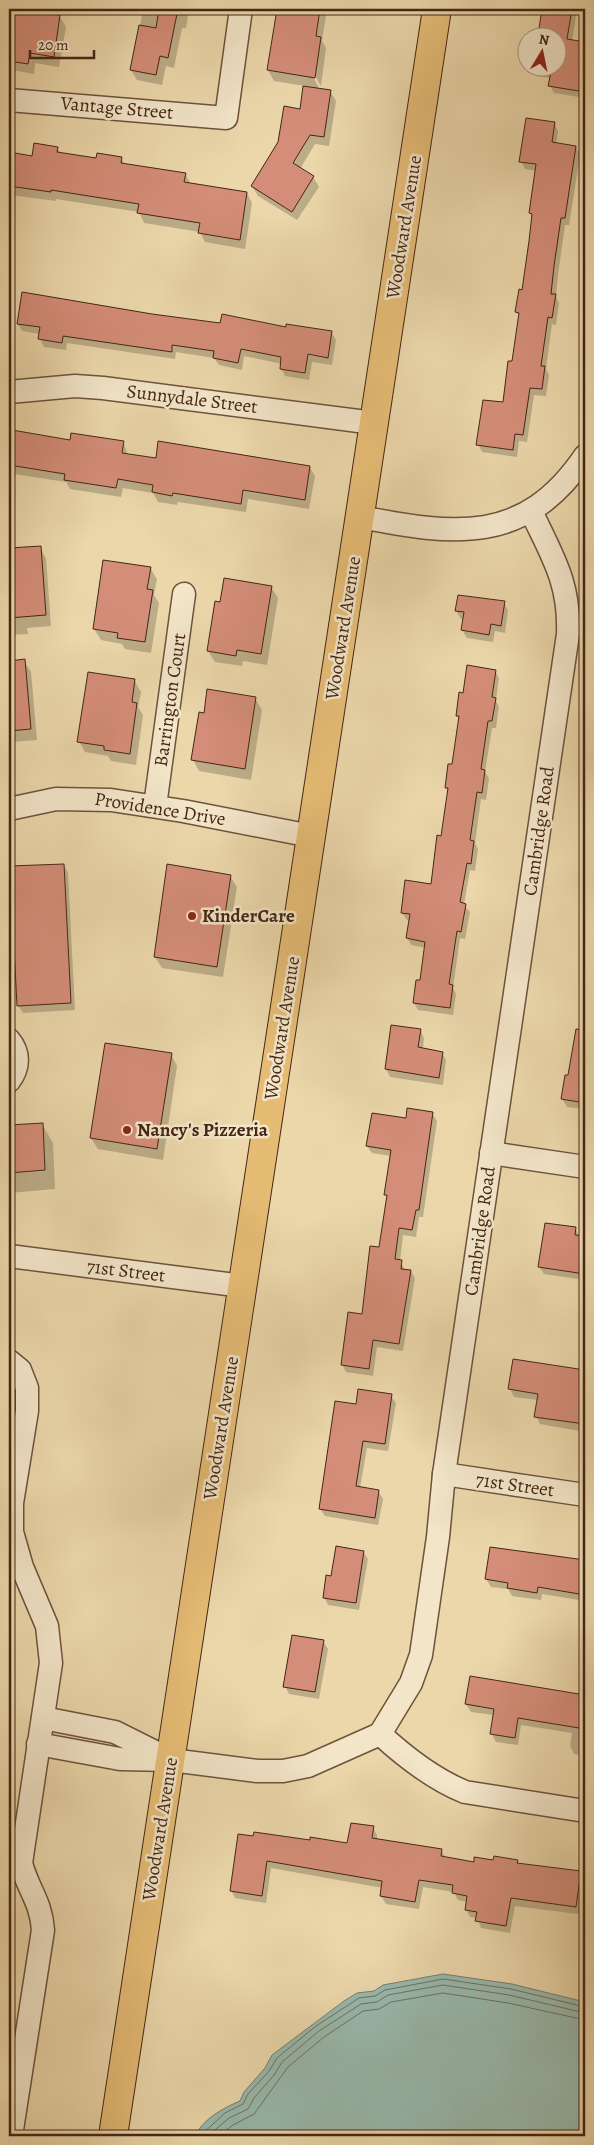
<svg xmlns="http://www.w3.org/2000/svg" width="594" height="2145" viewBox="0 0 594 2145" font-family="Alegreya,serif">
<rect width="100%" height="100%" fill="#ebd7aa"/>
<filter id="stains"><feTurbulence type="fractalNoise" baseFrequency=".004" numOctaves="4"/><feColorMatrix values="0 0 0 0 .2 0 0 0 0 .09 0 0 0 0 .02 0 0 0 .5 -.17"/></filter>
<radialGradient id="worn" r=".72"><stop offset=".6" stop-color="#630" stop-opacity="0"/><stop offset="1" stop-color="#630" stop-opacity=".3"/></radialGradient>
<path fill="#98b9ac" stroke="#767e70" d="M443 1974 512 1984 585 2002V2136H195C203 2119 223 2108 240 2101L244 2092 265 2068 272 2055 344 2001 357 1993 374 1991 383 1985Z"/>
<g fill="#0003">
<polygon points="14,9 51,9 50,15 60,17 66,27 59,67 35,63 34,74 12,70 9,65 9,42"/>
<polygon points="141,9 189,9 186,28 182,28 174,68 166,66 162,85 137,80 131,70 143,11"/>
<polygon points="294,9 327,9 322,41 326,48 321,86 313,72 311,73 320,90 330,91 336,101 329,146 315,144 300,169 313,177 319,187 297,220 258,196 252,186 301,110 305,86 274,81 268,70 276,21 291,23"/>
<polygon points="544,9 585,9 585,11 577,10 572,41 585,43 585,98 554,93 550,86 551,78 537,76 533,68 556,68 556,38 539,36"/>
<polygon points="554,123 558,131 556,144 576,147 580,155 569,225 565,225 558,275 556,297 559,303 556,325 552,324 546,369 549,375 546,396 534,395 527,442 519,441 517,457 482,452 478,444 504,404 513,362 520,318 517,312 523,291 533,218 530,213 536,171 525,169 521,161"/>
<polygon points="57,148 61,154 97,160 121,158 125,165 185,174 191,184 247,193 252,203 245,249 205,242 200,232 144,223 139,212 56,199 56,201 10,195 9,154 33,158"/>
<polygon points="152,316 221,324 331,332 336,340 332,365 312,362 309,380 285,376 281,368 282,364 244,356 242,370 219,365 214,358 176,352 175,359 67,343 66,350 44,347 40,339 40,334 22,331 18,324"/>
<polygon points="13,432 71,441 123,442 128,455 157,459 310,467 315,476 309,509 248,499 246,512 178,502 177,505 158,502 153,493 123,488 121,497 70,489 66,482 14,474 9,465"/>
<polygon points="40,547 46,559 51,626 27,628 28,634 9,635 9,550"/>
<polygon points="150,568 157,579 154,595 159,603 151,653 125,649 122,644 101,640 94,629"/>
<polygon points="271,587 278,598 267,665 243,661 242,666 215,662 208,651 222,603"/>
<polygon points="504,603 508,610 505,633 495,631 493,642 467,638 462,630 464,619 461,619 456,611"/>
<polygon points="24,661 31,672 37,740 12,742 13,748 9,748 9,662"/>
<polygon points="495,671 499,678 496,701 499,707 496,728 492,728 485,772 489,778 486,800 481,799 475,843 478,849 475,871 470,870 464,905 470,912 465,939 460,938 453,988 456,994 453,1015 418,1010 414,1003 421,982 426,948 411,945 407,937 410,921 407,920 402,913 432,885 442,837 449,792 446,787 453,766 460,721 457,716 464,695"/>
<polygon points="134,680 141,692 138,707 143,715 136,765 111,761 108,756 85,752 79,741"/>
<polygon points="255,698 262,710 251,780 199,771 193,760 205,715"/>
<polygon points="64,865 68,873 75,1010 23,1013 18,1005"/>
<polygon points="230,876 237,887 223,977 162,968 155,957"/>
<polygon points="585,994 585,1018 582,1012"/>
<polygon points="420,1030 424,1038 423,1049 442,1053 446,1060 443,1085 390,1077 386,1069"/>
<polygon points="574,1047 585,1049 585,1109 567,1107 562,1099 569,1076"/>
<polygon points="171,1054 177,1066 163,1160 98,1149 91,1138"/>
<polygon points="432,1113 437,1121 423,1217 419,1217 416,1237 403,1235 400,1261 405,1270 411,1271 415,1278 403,1351 377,1347 373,1376 346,1372 342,1364 363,1316 380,1249 388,1199 386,1195 391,1156 372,1153 367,1146 407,1120"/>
<polygon points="42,1124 53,1143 55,1189 9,1193 9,1126"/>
<polygon points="575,1228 580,1237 585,1237 585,1280 544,1274 539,1266"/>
<polygon points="514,1360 585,1371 585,1432 540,1424 536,1416 538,1400 514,1397 510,1389"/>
<polygon points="391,1396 396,1403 388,1451 367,1448 360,1488 378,1491 383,1499 378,1525 325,1516 320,1509 357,1405"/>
<polygon points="491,1548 585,1562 585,1601 542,1594 541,1600 512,1596 508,1589 491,1587 486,1579"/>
<polygon points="363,1552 368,1559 359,1610 328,1605 324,1597 332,1577"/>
<polygon points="323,1641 328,1649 319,1699 289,1694 285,1686"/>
<polygon points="471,1678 585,1696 585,1756 574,1754 570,1746 572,1733 521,1725 518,1745 496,1742 492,1734 494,1715 471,1712 466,1704"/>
<polygon points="373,1828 377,1835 377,1840 441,1850 446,1858 475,1863 517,1861 519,1864 585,1873 585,1915 515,1906 510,1933 481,1928 477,1918 470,1917 466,1909 467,1902 458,1900 454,1892 423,1887 419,1909 386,1904 381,1896 383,1888 271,1868 266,1903 235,1898 231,1890 239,1835 348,1844"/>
</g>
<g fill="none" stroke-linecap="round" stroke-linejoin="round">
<g stroke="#6e7062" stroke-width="1">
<polyline points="200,2136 225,2113 243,2104 248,2094 269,2071 277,2058 316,2026 359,1998 375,1996 385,1990 443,1979 511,1989 585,2007"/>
<polyline points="208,2136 229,2118 248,2109 254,2098 274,2075 282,2062 319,2031 361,2004 377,2002 388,1995 443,1985 509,1995 585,2013"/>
<polyline points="219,2136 233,2125 254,2114 288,2067 324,2037 363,2011 379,2009 391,2002 443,1993 508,2003 585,2020"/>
</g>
</g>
<g fill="#d48d78" stroke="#442617">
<polygon points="13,9 60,15 54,57 30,53 28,64 9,61 9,34"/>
<polygon points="159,9 178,9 168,58 160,56 156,75 130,70 139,25 156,28"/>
<polygon points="277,9 320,9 316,36 321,37 315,78 267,70"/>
<polygon points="542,9 572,9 567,39 585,42 585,92 548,86 551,72 531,69 556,68 556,38 535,38 536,35 538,35"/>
<polygon points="303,86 331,90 324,137 310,135 293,163 314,176 292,212 251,186 278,142 284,106 300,109"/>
<polygon points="526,118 555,122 552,142 576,146 565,218 561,218 554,266 551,294 556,294 552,318 548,317 541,366 545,366 542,389 530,388 523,435 515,434 513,450 476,445 483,400 503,402 508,361 512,361 519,313 515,312 519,289 522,290 529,241 532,214 529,213 536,164 519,162"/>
<polygon points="34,143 58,147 57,152 96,158 97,153 122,157 121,163 186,173 184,182 247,192 240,240 198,233 200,223 137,213 139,204 51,190 51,192 9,186 9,152 32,156"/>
<polygon points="22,292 152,314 220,323 222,314 286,327 286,324 332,331 328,358 308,354 305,373 280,369 281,357 241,349 238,363 213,358 214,351 172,345 172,352 63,336 62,343 38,339 40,327 17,324"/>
<polygon points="12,430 70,440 71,433 124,441 122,453 156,458 158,441 310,466 305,500 243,490 241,504 173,493 172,496 152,492 153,485 118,479 116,488 64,480 65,474 9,465"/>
<polygon points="41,546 46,615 9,618 9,548"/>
<polygon points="103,560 151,567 147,589 153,590 145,642 117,638 118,633 93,629"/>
<polygon points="224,578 272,586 261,654 237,650 236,656 207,651 215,601 220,602"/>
<polygon points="458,595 505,601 501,626 491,624 489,635 461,630 464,612 455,611"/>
<polygon points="25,659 31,729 9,731 9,661"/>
<polygon points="467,665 496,670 492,697 496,698 492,721 488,721 481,769 485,770 482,793 477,792 470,840 474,841 471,864 467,863 460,902 466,904 461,932 457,931 449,984 453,985 450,1008 413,1003 416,980 420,980 425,942 406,938 410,914 401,913 405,880 431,884 437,835 441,836 448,788 445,788 448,764 452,764 459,716 456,716 459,692 463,693"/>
<polygon points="88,672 135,679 132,702 137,703 130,754 104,750 104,746 77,742"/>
<polygon points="207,689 256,697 245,769 191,760 199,712 204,713"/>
<polygon points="64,864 71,1003 17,1006 10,866"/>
<polygon points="167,864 231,875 217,967 154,957"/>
<polygon points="391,1025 421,1029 418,1047 443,1052 439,1078 385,1069"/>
<polygon points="576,1029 585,1030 585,1103 561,1099 565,1075 568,1075"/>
<polygon points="105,1043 172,1053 157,1149 90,1138"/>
<polygon points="407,1108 433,1112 419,1210 416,1210 412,1230 399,1228 395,1259 402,1260 401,1269 411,1270 399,1344 373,1340 369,1369 341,1365 348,1312 362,1314 370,1246 379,1247 387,1195 384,1195 391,1150 366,1146 372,1113 406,1118"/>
<polygon points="43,1123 45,1170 9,1173 9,1125"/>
<polygon points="545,1223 576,1227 575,1235 585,1236 585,1274 538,1267"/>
<polygon points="513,1359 585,1370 585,1424 534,1417 538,1394 508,1389"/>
<polygon points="358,1389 392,1394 385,1444 363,1441 356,1486 379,1490 375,1518 319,1509 335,1401 356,1404"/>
<polygon points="336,1546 364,1551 356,1603 323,1598 326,1575 331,1576"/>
<polygon points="490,1547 585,1560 585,1595 538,1587 537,1593 507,1588 508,1583 485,1579"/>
<polygon points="292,1635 324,1640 315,1692 283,1687"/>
<polygon points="470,1676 585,1695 585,1729 518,1718 515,1738 490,1734 494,1709 465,1704"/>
<polygon points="351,1823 374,1826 372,1838 442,1849 441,1856 474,1862 474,1857 493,1860 494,1856 518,1860 517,1863 581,1871 576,1907 511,1898 506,1926 475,1921 477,1912 465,1910 467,1896 452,1893 453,1885 419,1880 415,1902 380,1896 382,1881 267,1861 262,1896 230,1891 238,1834 253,1836 254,1832 310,1840 310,1837 347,1843"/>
</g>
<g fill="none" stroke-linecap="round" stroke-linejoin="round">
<g stroke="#6e523c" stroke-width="25">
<g id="minor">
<polyline points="9,100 226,118 241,9"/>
<polyline points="9,392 75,386 103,388 374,423"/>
<path d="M360 517C454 535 524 546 585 456"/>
<polyline points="155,806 184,594"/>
<polyline points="9,809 56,799 111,800 183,811 311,836"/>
<path d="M9 1040C20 1053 19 1068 9 1081"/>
<polyline points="491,1153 585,1167"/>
<polyline points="9,1256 243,1286"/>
<path d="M9 1361 20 1370 27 1388V1411L12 1503V1532L22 1567 47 1626 51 1663 21 1863C28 1890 41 1901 43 1930L11 2136"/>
<polyline points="444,1474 585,1495"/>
<polyline points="43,1718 115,1732 165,1757"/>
<path d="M380 1734C405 1757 433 1779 465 1792L585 1811"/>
<path d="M38 1744 120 1759 171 1760 257 1771H283L308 1766 380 1734 411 1683 421 1655 438 1537 444 1474 568 634C570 582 552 556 531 511"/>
</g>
</g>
<g stroke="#442617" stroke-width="30">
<polyline id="major" points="113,2136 437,9"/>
</g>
<use href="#minor" stroke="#f2e5c8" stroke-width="22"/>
<use href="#major" stroke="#e6bc75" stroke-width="28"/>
</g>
<g fill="#8f2418" stroke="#f2e5c8" stroke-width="2">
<circle cx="192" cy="916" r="5"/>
<circle cx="127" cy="1130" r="5"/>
</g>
<g text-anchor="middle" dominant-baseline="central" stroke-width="5" stroke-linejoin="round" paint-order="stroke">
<g font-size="19" fill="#442617" stroke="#f2e5c8">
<text transform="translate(117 108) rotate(5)">Vantage Street</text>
<text transform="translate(404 227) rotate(-81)">Woodward Avenue</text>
<text transform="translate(192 399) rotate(7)">Sunnydale Street</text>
<text transform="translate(343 628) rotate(-81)">Woodward Avenue</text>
<text transform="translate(170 700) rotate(-82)">Barrington Court</text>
<text transform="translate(160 809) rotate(9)">Providence Drive</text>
<text transform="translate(539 831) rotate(-82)">Cambridge Road</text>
<text transform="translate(282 1028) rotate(-81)">Woodward Avenue</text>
<text transform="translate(480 1231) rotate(-82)">Cambridge Road</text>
<text transform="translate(126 1271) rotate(7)">71st Street</text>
<text transform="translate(221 1428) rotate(-81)">Woodward Avenue</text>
<text transform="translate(515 1485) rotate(8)">71st Street</text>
<text transform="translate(160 1829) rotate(-81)">Woodward Avenue</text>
</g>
<g font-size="19" font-weight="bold" fill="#442617" stroke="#f2e5c8" text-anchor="start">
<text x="202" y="916">KinderCare</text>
<text x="137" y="1130">Nancy's Pizzeria</text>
</g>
</g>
<rect width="594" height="2145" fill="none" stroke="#ebd7aa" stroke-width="30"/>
<rect x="10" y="10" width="574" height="2125" fill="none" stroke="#442617" stroke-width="2.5"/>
<rect x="15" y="15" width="564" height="2115" fill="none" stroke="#442617"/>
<g transform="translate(542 52) rotate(10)"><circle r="24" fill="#f2e5c8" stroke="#ac9981"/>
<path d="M0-4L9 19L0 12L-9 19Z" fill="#8f2418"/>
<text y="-8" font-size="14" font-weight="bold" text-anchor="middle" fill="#442617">N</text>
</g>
<path d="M30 50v8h64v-8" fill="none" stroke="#442617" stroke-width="2.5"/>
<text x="38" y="50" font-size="15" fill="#442617" stroke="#f2e5c8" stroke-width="4" paint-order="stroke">20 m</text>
<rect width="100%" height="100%" filter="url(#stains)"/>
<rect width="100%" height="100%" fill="url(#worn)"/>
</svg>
